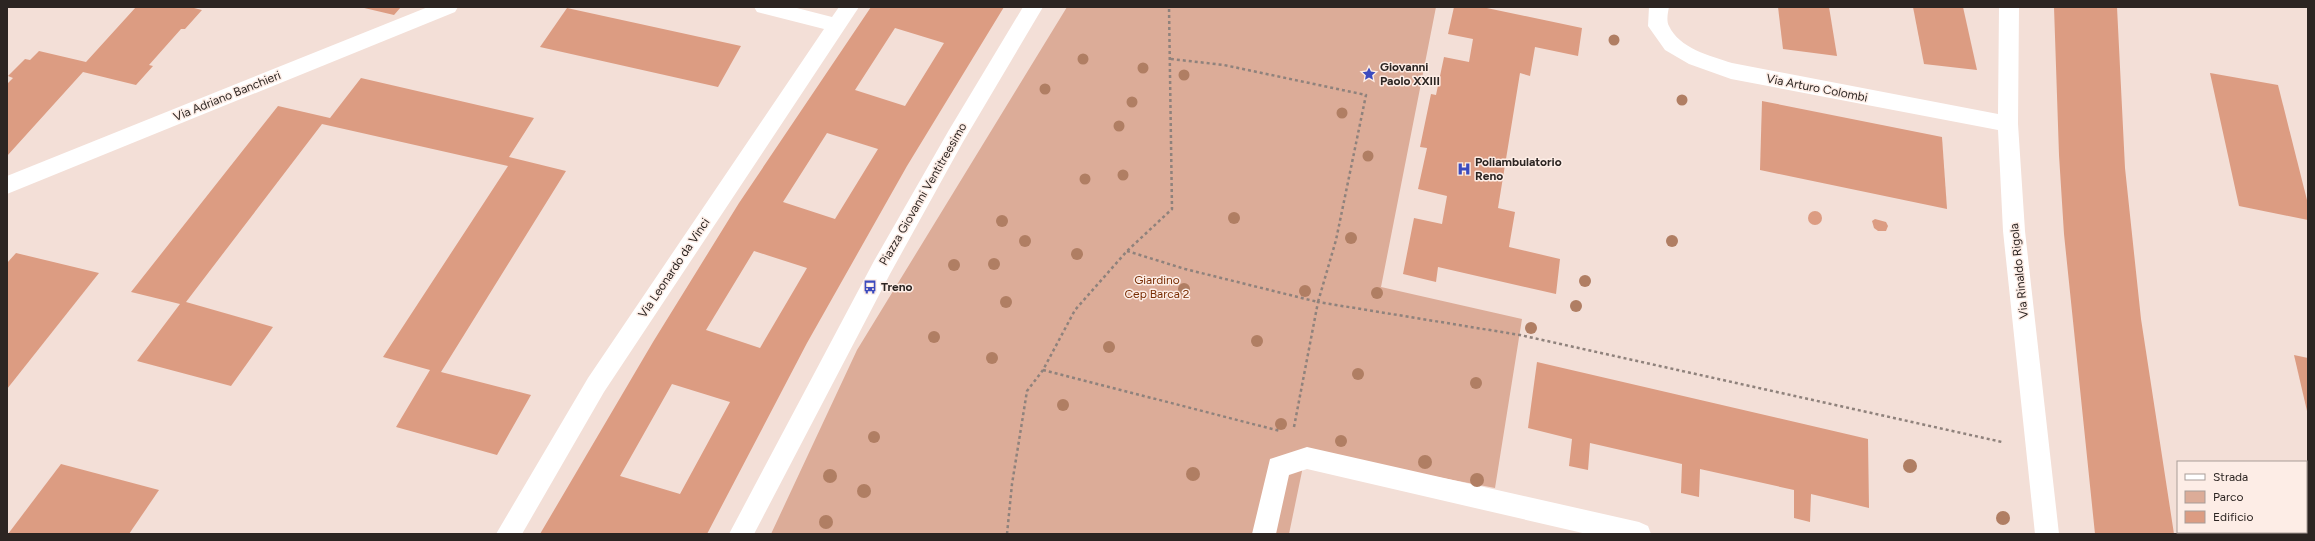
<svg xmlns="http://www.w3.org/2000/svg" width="2315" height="541" viewBox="0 0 2315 541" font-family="Figtree,sans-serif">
<rect width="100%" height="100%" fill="#f3dfd7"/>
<polygon fill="#dcac98" points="1067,7 1436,7 1381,287 1522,319 1495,488 1306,452 1289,534 771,534 857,350"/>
<g fill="#dc9c82" fill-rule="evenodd">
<polygon points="136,7 190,7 202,10 185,29 181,29 149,65 153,66 136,85 83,72 7,156 7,84 13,78 8,76 25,59 30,60 39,51 86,62"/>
<polygon points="360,7 401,7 394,15"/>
<path d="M871 7H1004L907 166 807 343 707 534H540L653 342 739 203ZM895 28 944 43 905 106 855 90ZM827 133 878 149 835 219 783 202ZM754 251 807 268 760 348 706 330ZM672 384 730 402 680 494 620 476Z"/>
<polygon points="1454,7 1482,7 1582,28 1578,56 1535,47 1530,76 1520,73 1498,208 1515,212 1509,247 1560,259 1556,294 1438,267 1436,282 1403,274 1414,218 1442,224 1447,196 1418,189 1427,148 1420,147 1431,94 1436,95 1444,57 1469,62 1473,39 1448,34"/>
<polygon points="1778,7 1829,7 1837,56 1783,49"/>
<polygon points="1913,7 1963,7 1977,70 1924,64"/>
<polygon points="2054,7 2117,7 2125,168 2141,319 2174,534 2095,534 2064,234 2059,155"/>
<polygon points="567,8 741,46 718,87 540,47"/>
<polygon points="2210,73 2278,85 2308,204 2308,220 2239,206"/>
<polygon points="361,78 534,118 509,157 566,171 441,372 531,395 497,455 396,427 430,370 383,357 508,166 322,124 186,302 273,327 231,386 137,361 180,304 131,292 278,106 330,118"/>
<polygon points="1762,101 1942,137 1947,209 1760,170"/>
<circle cx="1815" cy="218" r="7"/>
<polygon points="1875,219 1886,222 1888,226 1886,231 1878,231 1874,228 1872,221"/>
<polygon points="16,253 99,273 7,389 7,263"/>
<polygon points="2294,355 2308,358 2308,411 2307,411"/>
<polygon points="1537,362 1868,439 1869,508 1811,494 1810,522 1794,518 1794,490 1700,469 1699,497 1681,493 1682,464 1590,443 1588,470 1569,466 1572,439 1528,428"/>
<polygon points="61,464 159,490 129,534 8,534"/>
</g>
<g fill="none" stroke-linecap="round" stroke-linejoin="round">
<g stroke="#8f827c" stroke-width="2.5" stroke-dasharray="3 3" stroke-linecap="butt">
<polyline points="1127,251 1185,269 1318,302 1336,240 1366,95 1224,65 1171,59"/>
<polyline points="1043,370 1280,431"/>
<polyline points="1294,427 1318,302 1520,335 2002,442"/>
<polyline points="1007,534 1012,484 1027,391 1043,370 1075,310 1127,251 1172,209 1169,7"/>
</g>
<g fill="#fff" fill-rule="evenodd">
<polygon points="428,7 458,7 455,12 7,194 7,176"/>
<polygon points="754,7 793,7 832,17 839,7 859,7 604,392 522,534 496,534 588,378 824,29 757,12"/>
<polygon points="1023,7 1043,7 963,142 890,274 754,534 729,534 874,261 949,130"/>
<path d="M1649 7H1669C1668 12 1666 21 1669 26 1679 48 1710 56 1732 63L1998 114 1999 7H2019L2018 124 2025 231 2059 534H2035L2003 231 1998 130 1731 79 1689 64 1665 50 1648 26Z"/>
<polygon points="1307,447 1639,522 1648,526 1651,534 1587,534 1307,469 1289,475 1276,534 1252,534 1270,459"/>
</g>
</g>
<g fill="#b07e63">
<circle cx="1614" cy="40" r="5.5"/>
<circle cx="1083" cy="59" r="5.5"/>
<circle cx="1143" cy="68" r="5.5"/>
<circle cx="1184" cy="75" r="5.5"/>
<circle cx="1045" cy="89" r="5.5"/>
<circle cx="1682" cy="100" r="5.5"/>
<circle cx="1132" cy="102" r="5.5"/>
<circle cx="1342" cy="113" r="5.5"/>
<circle cx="1119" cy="126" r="5.5"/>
<circle cx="1368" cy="156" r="5.5"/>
<circle cx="1123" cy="175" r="5.5"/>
<circle cx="1085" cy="179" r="5.5"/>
<circle cx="1234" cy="218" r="6"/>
<circle cx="1002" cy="221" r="6"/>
<circle cx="1351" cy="238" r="6"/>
<circle cx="1025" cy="241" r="6"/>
<circle cx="1672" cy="241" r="6"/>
<circle cx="1077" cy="254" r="6"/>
<circle cx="994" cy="264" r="6"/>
<circle cx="954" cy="265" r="6"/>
<circle cx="1585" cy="281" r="6"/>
<circle cx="1184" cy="289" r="6"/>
<circle cx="1305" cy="291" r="6"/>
<circle cx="1377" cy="293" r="6"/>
<circle cx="1006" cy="302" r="6"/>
<circle cx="1576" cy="306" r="6"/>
<circle cx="1531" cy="328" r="6"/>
<circle cx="934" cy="337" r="6"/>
<circle cx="1257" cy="341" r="6"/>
<circle cx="1109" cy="347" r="6"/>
<circle cx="992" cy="358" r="6"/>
<circle cx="1358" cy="374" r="6"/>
<circle cx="1476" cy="383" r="6"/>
<circle cx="1063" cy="405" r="6"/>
<circle cx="1281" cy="424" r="6"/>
<circle cx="874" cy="437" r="6"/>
<circle cx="1341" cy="441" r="6"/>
<circle cx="1425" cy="462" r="7"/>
<circle cx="1910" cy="466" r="7"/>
<circle cx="1193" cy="474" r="7"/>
<circle cx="830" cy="476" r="7"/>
<circle cx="1477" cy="480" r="7"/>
<circle cx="864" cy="491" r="7"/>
<circle cx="2003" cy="518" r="7"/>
<circle cx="826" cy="522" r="7"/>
</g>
<defs>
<g id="sight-bare" transform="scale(1.08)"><path d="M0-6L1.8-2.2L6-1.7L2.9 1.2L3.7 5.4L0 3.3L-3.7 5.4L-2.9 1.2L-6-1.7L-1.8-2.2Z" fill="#3c4bbe" stroke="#fdede6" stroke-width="2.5" paint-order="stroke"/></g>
<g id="hospital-bare" transform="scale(1.08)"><path d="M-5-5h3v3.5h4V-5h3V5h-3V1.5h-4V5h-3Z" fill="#3c4bbe" stroke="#fdede6" stroke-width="2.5" paint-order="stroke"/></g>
<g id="bus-bare" transform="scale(1.08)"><path d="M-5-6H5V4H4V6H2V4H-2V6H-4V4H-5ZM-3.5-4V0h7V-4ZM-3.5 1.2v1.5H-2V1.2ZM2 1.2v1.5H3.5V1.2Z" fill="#3c4bbe" stroke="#fdede6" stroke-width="2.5" paint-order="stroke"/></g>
</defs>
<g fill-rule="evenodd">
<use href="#sight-bare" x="1369" y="74"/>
<use href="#hospital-bare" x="1464" y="169"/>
<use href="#bus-bare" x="870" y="287"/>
</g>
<g text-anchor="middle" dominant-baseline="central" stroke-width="3" stroke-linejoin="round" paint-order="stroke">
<g font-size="12" font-weight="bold" fill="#2c2522" stroke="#fdede6" text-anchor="start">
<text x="1380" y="67">Giovanni<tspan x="1380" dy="14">Paolo XXIII</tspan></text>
<text x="1475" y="162">Poliambulatorio<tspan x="1475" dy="14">Reno</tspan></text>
<text x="881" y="287">Treno</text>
</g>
<g font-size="12" fill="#2c2522" stroke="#fdede6">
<text transform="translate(1817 88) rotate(11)">Via Arturo Colombi</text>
<text transform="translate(227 96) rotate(-22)">Via Adriano Banchieri</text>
<text transform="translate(923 194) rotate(-60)">Piazza Giovanni Ventitreesimo</text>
<text transform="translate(674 268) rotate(-56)">Via Leonardo da Vinci</text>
<text transform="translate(2019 271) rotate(-96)">Via Rinaldo Rigola</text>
</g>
<g font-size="12" fill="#792e04" stroke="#fdede6">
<text x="1157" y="280">Giardino<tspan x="1157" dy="14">Cep Barca 2</tspan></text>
</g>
</g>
<rect width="2315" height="541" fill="none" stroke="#2c2522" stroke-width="16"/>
<rect x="2177" y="461" width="130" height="72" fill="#fdede6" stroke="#a99d98"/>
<rect x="2185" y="474" width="20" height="6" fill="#ffffff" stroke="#a99d98"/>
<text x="2213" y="481" font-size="12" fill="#2c2522">Strada</text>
<rect x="2185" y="491" width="20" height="12" fill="#dcac98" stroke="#a99d98"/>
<text x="2213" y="501" font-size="12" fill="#2c2522">Parco</text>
<rect x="2185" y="511" width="20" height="12" fill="#dc9c82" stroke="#a99d98"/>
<text x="2213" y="521" font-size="12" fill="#2c2522">Edificio</text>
</svg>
